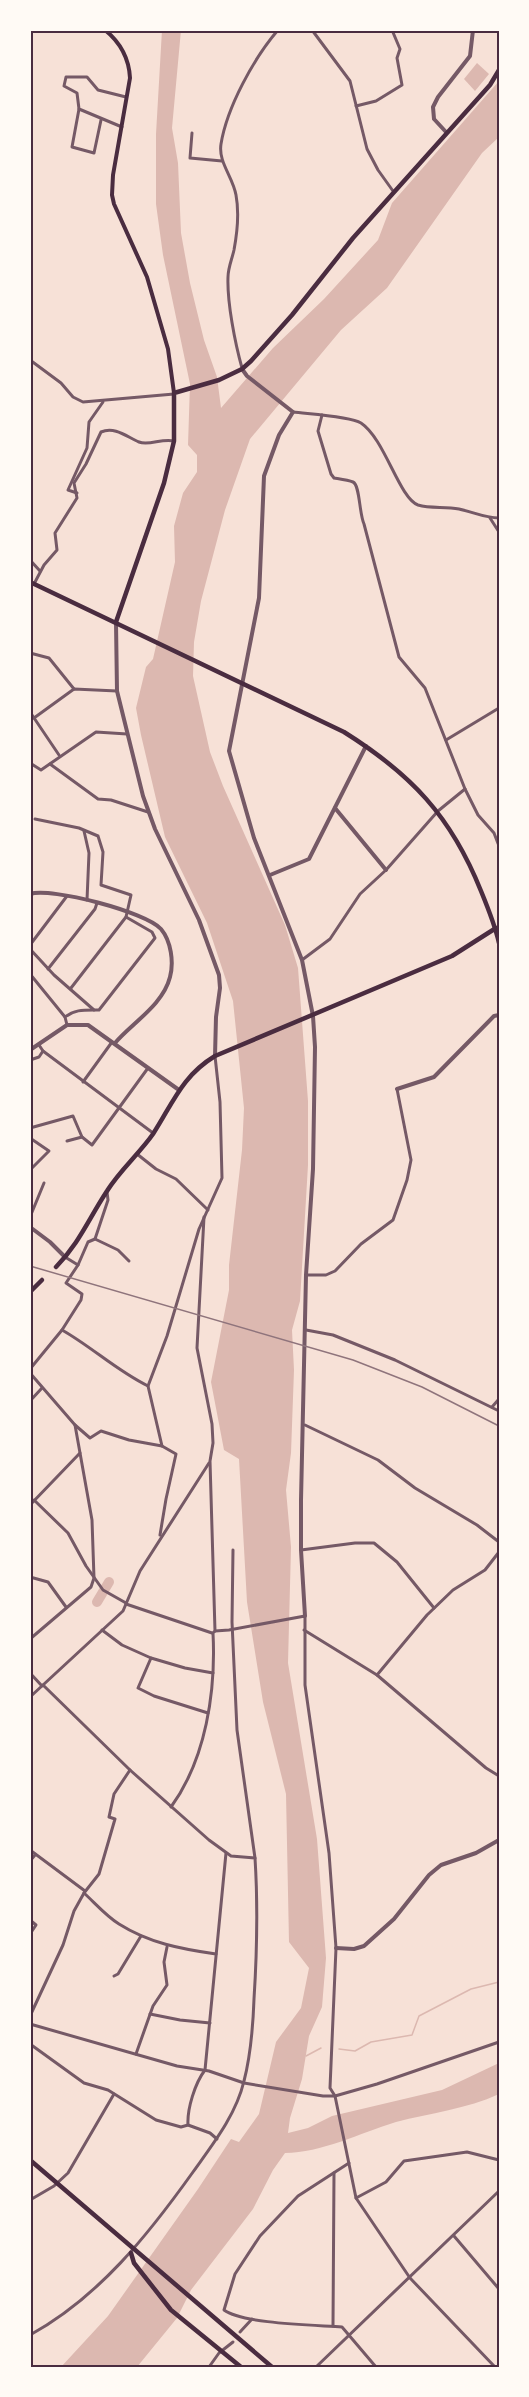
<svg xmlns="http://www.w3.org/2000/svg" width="529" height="2397" viewBox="0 0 529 2397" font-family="'Alegreya Sans',sans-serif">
<rect width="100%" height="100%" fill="#f7e1d7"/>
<g fill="#dcb8b0">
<path d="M162 30H181L172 128 178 163 181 233 190 283 204 340 217 377 221 408 273 348 324 299 378 240 392 203 499 81V137L482 153 387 288 341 330 250 439 225 510 201 601 194 642 193 676 210 752 223 786 285 925 298 968 308 1101V1165L300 1301 292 1330 294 1370 291 1453 286 1490 291 1547 288 1663 317 1839 326 1958 322 2007 309 2036 302 2079 290 2118 288 2133 308 2128 332 2116 442 2090 499 2063V2094C467 2109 430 2113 396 2122 360 2133 321 2153 285 2153L273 2170 253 2209 191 2290 177 2318 137 2367H61L108 2316 198 2189 231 2139 239 2142 259 2114 276 2042 301 2008 309 1968 289 1942 286 1794 263 1702 247 1602 239 1459 224 1450 211 1382 229 1290V1265L242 1150 244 1108 233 1001 207 923 165 837 141 735 136 708 146 667 153 659 175 562 174 526 183 493 197 472V455L188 445 190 384 163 255 156 204V134Z"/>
<polygon points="477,63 489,74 475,91 464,79"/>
</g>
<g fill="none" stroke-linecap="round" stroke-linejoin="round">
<g stroke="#dcb8b0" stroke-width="1.5">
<polyline points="339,2049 355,2051 371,2042 412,2035 419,2016 471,1989 499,1982"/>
<polyline points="306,2056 321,2048"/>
</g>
<polyline stroke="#dcb8b0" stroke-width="10" points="97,1602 109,1582"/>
<g stroke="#755966" stroke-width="3">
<polyline points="312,30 350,81 367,149 378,170 393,191"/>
<polyline points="356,106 376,101 402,85 397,58 400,49 392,30"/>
<polyline points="79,109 72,147 94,153 101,120"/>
<polyline points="122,127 79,109 77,93 64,86 66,77 87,77 98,90 126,97"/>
<polyline points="192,133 190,158 222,161"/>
<polyline points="30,360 61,383 73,397 83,402 174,394"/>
<path d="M242 368C235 343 227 302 228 277 228 268 232 259 234 250 237 234 239 211 236 195 233 177 218 162 221 144 227 107 254 58 278 30"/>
<path d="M293 412C308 414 349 416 361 423 385 439 399 498 418 505 431 509 445 506 459 509 473 512 485 518 499 518"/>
<path d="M322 415 318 431 331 474 334 478C340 479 348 480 353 482 360 485 359 513 364 524L399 657 425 688 465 789 478 815 494 833 499 846"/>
<polyline points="77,493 68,490 87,448 89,422 103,402"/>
<polyline points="490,518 499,532"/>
<polyline points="30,560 40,571"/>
<path d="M34 584 44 565 57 550 55 533 77 498 74 483 86 464 101 432C115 426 127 437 139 442 149 446 162 438 174 441"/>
<polyline points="30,653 49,658 74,689"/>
<polyline points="30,712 59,755"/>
<polyline points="34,718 74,689 117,691"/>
<polyline points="446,740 499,708"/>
<polyline points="30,763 41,770 96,732 127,734"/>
<polyline points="50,764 98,799 111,800 148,812"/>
<polyline points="35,819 79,828 98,836 103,852 101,885 131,895 126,917 71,988"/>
<polyline points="84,831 89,853 87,900"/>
<polyline points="30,945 67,896"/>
<polyline points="30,949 54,975 94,1010 99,1010 155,938 152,932 126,917"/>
<polyline points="302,960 330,939 360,894 386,870 438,811 465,789"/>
<polyline points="48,969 95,909 97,903"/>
<polyline points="30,974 65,1017"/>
<path d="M67 1025 65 1017C74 1010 82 1010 94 1010"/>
<polyline points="39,1045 43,1051 153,1133"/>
<polyline points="30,1060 39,1057 43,1051"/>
<polyline points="83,1082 112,1042"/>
<polyline points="30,1128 73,1116 82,1137 92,1145 148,1068"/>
<polyline points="30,1138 49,1151 30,1170"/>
<polyline points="67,1141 82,1137"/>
<polyline points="137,1154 156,1169 176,1179 208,1210"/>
<polyline points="30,1217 44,1183"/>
<polyline points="95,1239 108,1200 107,1192"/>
<polyline points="65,1257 78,1265 88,1242 95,1239 118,1250 129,1261"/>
<polyline points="306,1275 326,1275 335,1271 361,1244 393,1220 407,1180 411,1160 397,1089"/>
<path d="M62 1330C92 1347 117 1371 148 1386"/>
<polyline points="306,1330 333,1335 395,1360 499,1411"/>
<polyline points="30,1369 62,1330 81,1300 82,1294 66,1283 78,1265"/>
<polyline points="30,1373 75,1425 90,1438 101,1431 129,1440 162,1446 176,1454 166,1499 160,1535"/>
<polyline points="30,1401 42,1388"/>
<polyline points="492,1407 499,1399"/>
<polyline points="305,1425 378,1460 415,1488 477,1525 499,1542"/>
<polyline points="162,1446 148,1386 167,1336 199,1229 222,1178 220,1102 215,1056"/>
<polyline points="34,1500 68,1533 86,1566 103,1590 126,1603"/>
<polyline points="30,1505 80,1453"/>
<polyline points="233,1550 232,1622 237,1730 255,1858"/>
<polyline points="301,1550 355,1543 374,1543 397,1562 434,1608"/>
<polyline points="30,1577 48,1582 66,1607"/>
<polyline points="126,1604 212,1633"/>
<polyline points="102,1630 122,1645 151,1658"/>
<polyline points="304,1630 377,1675 486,1768 499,1776"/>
<polyline points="215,1631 229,1630 305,1616 305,1685 329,1853 336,1948 330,2088 335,2096 356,2198 410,2278 495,2367"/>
<polyline points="30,1639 91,1587 94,1578 92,1520 75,1425"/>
<polyline points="30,1673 42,1686"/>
<polyline points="377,1675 427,1615 453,1590 485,1570 499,1552"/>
<polyline points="30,1697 123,1611 140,1571 209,1463"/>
<polyline points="208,1713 154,1696 138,1688 151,1658 185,1668 213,1673"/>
<path d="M171 1807C206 1759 216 1691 213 1633L215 1631 210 1461 213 1443 212 1424 197 1348 204 1217"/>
<polyline points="30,1850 85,1891"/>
<polyline points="30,1861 35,1855"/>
<path d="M84 1893C95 1903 106 1916 119 1924 149 1943 181 1949 216 1954"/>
<polyline points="30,1920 36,1925 30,1934"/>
<polyline points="114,1976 118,1974 141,1936"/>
<polyline points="150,2014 180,2020 210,2023"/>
<polyline points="30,2016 63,1945 74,1911 84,1893 99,1874 115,1819 109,1817 114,1794 130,1770"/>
<polyline points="30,2024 177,2066 209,2071 244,2083 323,2096 335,2096 377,2084 499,2042"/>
<polyline points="30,2044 84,2083 108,2090 156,2120 181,2127 188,2125 210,2133 217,2139"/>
<polyline points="136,2054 153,2006 167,1985 164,1962 167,1947"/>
<path d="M188 2125C187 2109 195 2083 205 2070L226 1853"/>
<path d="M349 2163 298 2196 260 2236 235 2274 224 2310C243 2324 316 2325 342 2327L376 2367"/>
<polyline points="356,2198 386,2182 404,2161 467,2152 499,2160"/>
<polyline points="30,2200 54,2186 68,2173 114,2094"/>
<polyline points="454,2236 499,2289"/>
<polyline points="333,2326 334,2173"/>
<polyline points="240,2332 252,2319"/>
<path d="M30 2335C99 2297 148 2235 193 2172 213 2144 236 2115 244 2081 251 2054 253 2027 254 1999 257 1952 258 1905 255 1858L231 1856 209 1840 130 1770 43 1685"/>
<polyline points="209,2367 219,2353 233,2342"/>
<polyline points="316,2367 499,2191"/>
</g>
<g stroke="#755966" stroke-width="4">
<polyline points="446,132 434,119 433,107 438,97 470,56 473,30"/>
<polyline points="242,369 247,376 293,412 279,435 264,476 259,598 229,751 254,838 302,960 313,1016 315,1047 313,1169 306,1275 301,1500 301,1550 305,1616"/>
<polyline points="116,623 117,691 143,796 155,829 199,920 219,975 220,988 216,1017 215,1056"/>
<polyline points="335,808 386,870"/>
<polyline points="270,875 309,859 366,746"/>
<path d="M30 894C51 887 146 912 161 929 171 941 174 962 170 977 163 1005 132 1023 115 1043"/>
<polyline points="30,1050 67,1025 88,1025 179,1090"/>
<polyline points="397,1089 434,1077 494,1016 499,1015"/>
<polyline points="30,1227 50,1242 65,1257"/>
<polyline points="336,1948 354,1949 364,1946 394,1919 429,1875 441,1865 476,1853 499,1840"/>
</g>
<path stroke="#4a2c40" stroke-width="4" d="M105 30C121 43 129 58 130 78L113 175 112 195 114 204 147 277 168 349 174 393"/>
<g stroke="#4a2c40" stroke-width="4.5">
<polyline points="116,622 164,483 174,441 174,393 219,380 242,369 251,361 292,315 353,238 490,85 499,70"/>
<path d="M56 1267C80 1242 88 1220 107 1191 120 1170 139 1154 153 1134 173 1103 182 1076 215 1056L452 956 496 928"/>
<polyline points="30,1292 42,1280"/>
<polyline points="30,2160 272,2367"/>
<polyline points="131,2253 134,2263 171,2310 241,2367"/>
</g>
<path stroke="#4a2c40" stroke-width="4.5" d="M30 582 344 732C411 774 451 816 481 891 488 908 495 925 499 943"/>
<polyline stroke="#8f747c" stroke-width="1.5" points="30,1266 353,1360 422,1387 499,1426"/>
</g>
<rect width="529" height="2397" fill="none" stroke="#fffaf5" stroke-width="63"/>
<rect x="32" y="32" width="466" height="2334" fill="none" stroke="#4a2c40" stroke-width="2"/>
</svg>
